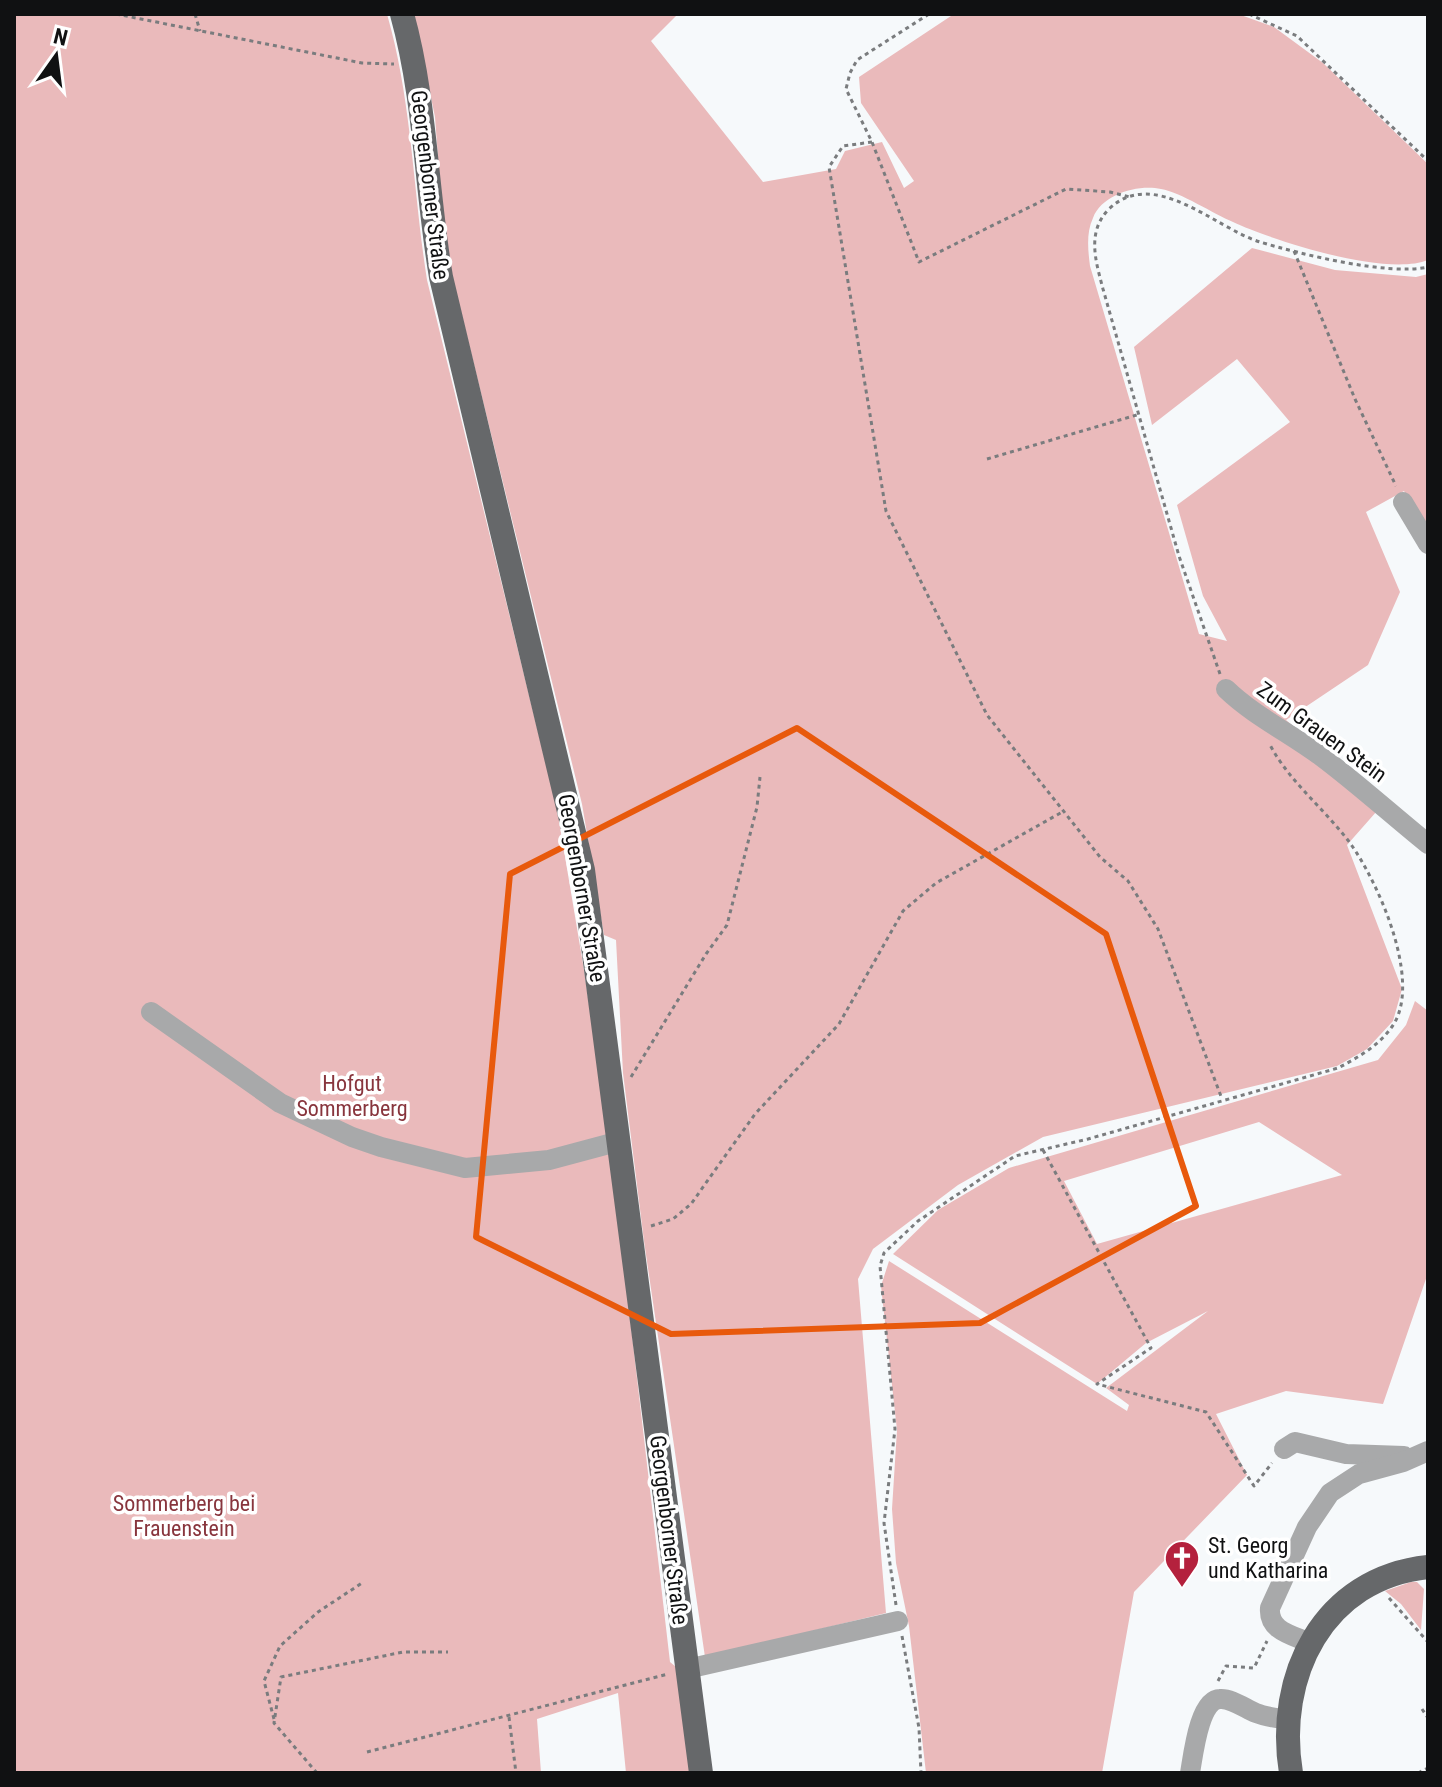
<svg xmlns="http://www.w3.org/2000/svg" width="1442" height="1787" viewBox="0 0 1442 1787" font-family="'Roboto Condensed',sans-serif">
<rect width="100%" height="100%" fill="#f6f9fb"/>
<g fill="#eababb" fill-rule="evenodd">
<path d="M14 14H387C412 101 413 191 427 280L557 809 583 964 610 1146 670 1662 682 1672 695 1773H626L618 1693 537 1719 541 1773H14Z"/>
<path d="M414 14H678L651 41 763 182 836 169 845 151 882 142 904 188 914 181 861 103 859 77 954 14H1238L1274 27 1323 63 1428 164V260C1386 277 1274 241 1233 222 1214 214 1180 192 1161 189 1138 184 1102 194 1093 218 1086 233 1088 250 1090 266L1199 634 1227 641 1203 596 1177 505 1290 422 1237 359 1152 425 1134 347 1252 248 1335 270 1416 277 1428 274V533L1404 491 1366 512 1400 592 1368 665 1286 720 1384 803 1347 845 1402 989 1393 1021 1367 1049 1337 1066 1043 1137 958 1185 873 1249 858 1279 886 1613 705 1657 644 1241 623 1073 616 940 604 935 582 804 452 275 441 197 435 117Z"/>
<path d="M1415 1001 1428 1011V1273L1383 1404 1286 1391 1216 1414 1247 1475 1134 1592 1102 1773H926L909 1626 896 1563 892 1509 897 1430 881 1286 889 1261 1127 1411 1129 1405 1106 1388 1208 1311 1146 1343 1097 1384 893 1254 938 1210 1009 1168 1378 1060 1406 1025ZM1259 1122 1342 1175 1097 1244 1064 1181Z"/>
<polygon points="1411,1582 1417,1582 1424,1589 1421,1630 1401,1604 1385,1591"/>
</g>
<g fill="none" stroke-linecap="round" stroke-linejoin="round">
<g stroke="#7a7c7e" stroke-width="3" stroke-dasharray="4 4" stroke-linecap="butt">
<polyline points="116,14 362,63 394,64"/>
<polyline points="195,14 200,31"/>
<polyline points="929,14 857,60 850,73 846,89 872,142 919,262 1066,189 1110,192 1130,197"/>
<polyline points="1249,14 1297,36 1428,161"/>
<polyline points="872,142 843,146 829,167 886,511 987,715 1100,857 1128,881 1158,929 1222,1099"/>
<polyline points="1294,251 1355,399 1396,486"/>
<polyline points="987,459 1140,414"/>
<path d="M1220 674 1179 556 1103 289C1096 262 1086 232 1109 209 1154 166 1215 228 1260 242 1300 254 1388 276 1428 267"/>
<polyline points="631,1077 706,954 727,925 757,807 760,777"/>
<polyline points="1043,1150 1151,1348 1097,1384 1206,1412 1254,1486 1272,1463"/>
<polyline points="651,1226 673,1219 691,1204 755,1114 839,1024 903,911 936,883 1064,811"/>
<polyline points="1389,1598 1428,1642"/>
<path d="M896 1605 884 1523 895 1429 880 1266 884 1253 918 1221 1015 1156 1088 1139 1338 1068C1359 1057 1382 1044 1395 1022 1420 976 1378 882 1350 843 1324 808 1289 782 1269 743"/>
<polyline points="902,1636 919,1728 921,1773"/>
<polyline points="1218,1681 1226,1666 1254,1668 1267,1641"/>
<polyline points="1422,1709 1428,1718"/>
<polyline points="509,1717 516,1773"/>
<polyline points="274,1719 264,1681 280,1646 318,1612 362,1583"/>
<polyline points="367,1752 668,1674"/>
<polyline points="317,1773 274,1723 281,1677 403,1652 448,1652"/>
<polyline points="1418,1773 1428,1768"/>
</g>
<g stroke="#a8a9aa" stroke-width="20">
<polyline points="1403,502 1428,544"/>
<path d="M1226 689C1254 716 1290 733 1322 757 1358 784 1392 815 1428 844"/>
<polyline points="151,1012 280,1103 352,1137 381,1147 465,1168 549,1160 620,1141"/>
<polyline points="1284,1449 1295,1442 1346,1454 1404,1456"/>
<path d="M1310 1643C1292 1635 1268 1631 1270 1608L1307 1527 1330 1493 1359 1474 1403 1462 1428 1451"/>
<polyline points="687,1669 898,1621"/>
<path d="M1190 1773C1193 1757 1199 1699 1220 1699 1231 1698 1246 1709 1256 1713 1266 1717 1277 1718 1288 1720"/>
</g>
<g stroke="#66686a" stroke-width="24">
<path d="M402 14C426 100 426 190 441 277L583 870 701 1773"/>
<path d="M1291 1773C1275 1676 1323 1578 1428 1567"/>
</g>
</g>
<path fill="none" stroke="#e8590c" stroke-width="6" stroke-linejoin="round" d="M797 728 1106 934 1196 1206 980 1323 671 1334 476 1237 510 874Z"/>
<defs>
<g id="church-pin" transform="scale(1.8)"><path d="M0 17L-7.5 6A9.5 9.5 0 1 1 7.5 6Z" fill="#b4213d" stroke="#fff"/><path d="M-1.2-6h2.4v3.5h3.3v2.4h-3.3V6h-2.4V-.1h-3.3v-2.4h3.3Z" fill="#fff"/></g>
</defs>
<g fill-rule="evenodd">
<use href="#church-pin" x="1182" y="1558"/>
</g>
<g text-anchor="middle" dominant-baseline="central" stroke-width="7" stroke-linejoin="round" paint-order="stroke">
<g font-size="22" fill="#101112" stroke="#fff">
<text transform="translate(430 185) rotate(83)">Georgenborner Straße</text>
<text transform="translate(1322 732) rotate(36)">Zum Grauen Stein</text>
<text transform="translate(582 888) rotate(80)">Georgenborner Straße</text>
<text transform="translate(669 1530) rotate(83)">Georgenborner Straße</text>
</g>
<g font-size="22" fill="#88353d" stroke="#fff">
<text x="352" y="1083">Hofgut<tspan x="352" dy="25">Sommerberg</tspan></text>
<text x="184" y="1503">Sommerberg bei<tspan x="184" dy="25">Frauenstein</tspan></text>
</g>
<g font-size="22" fill="#101112" stroke="#fff" text-anchor="start">
<text x="1208" y="1545">St. Georg<tspan x="1208" dy="25">und Katharina</tspan></text>
</g>
</g>
<rect width="1442" height="1787" fill="none" stroke="#101112" stroke-width="32"/>
<g transform="translate(56 56) rotate(14)" stroke="#ffffff" stroke-width="6" paint-order="stroke">
<path d="M0-6L14 30L0 20L-14 30Z" fill="#101112"/>
<text y="-12" font-size="22" font-weight="bold" text-anchor="middle" fill="#101112">N</text>
</g>
</svg>
